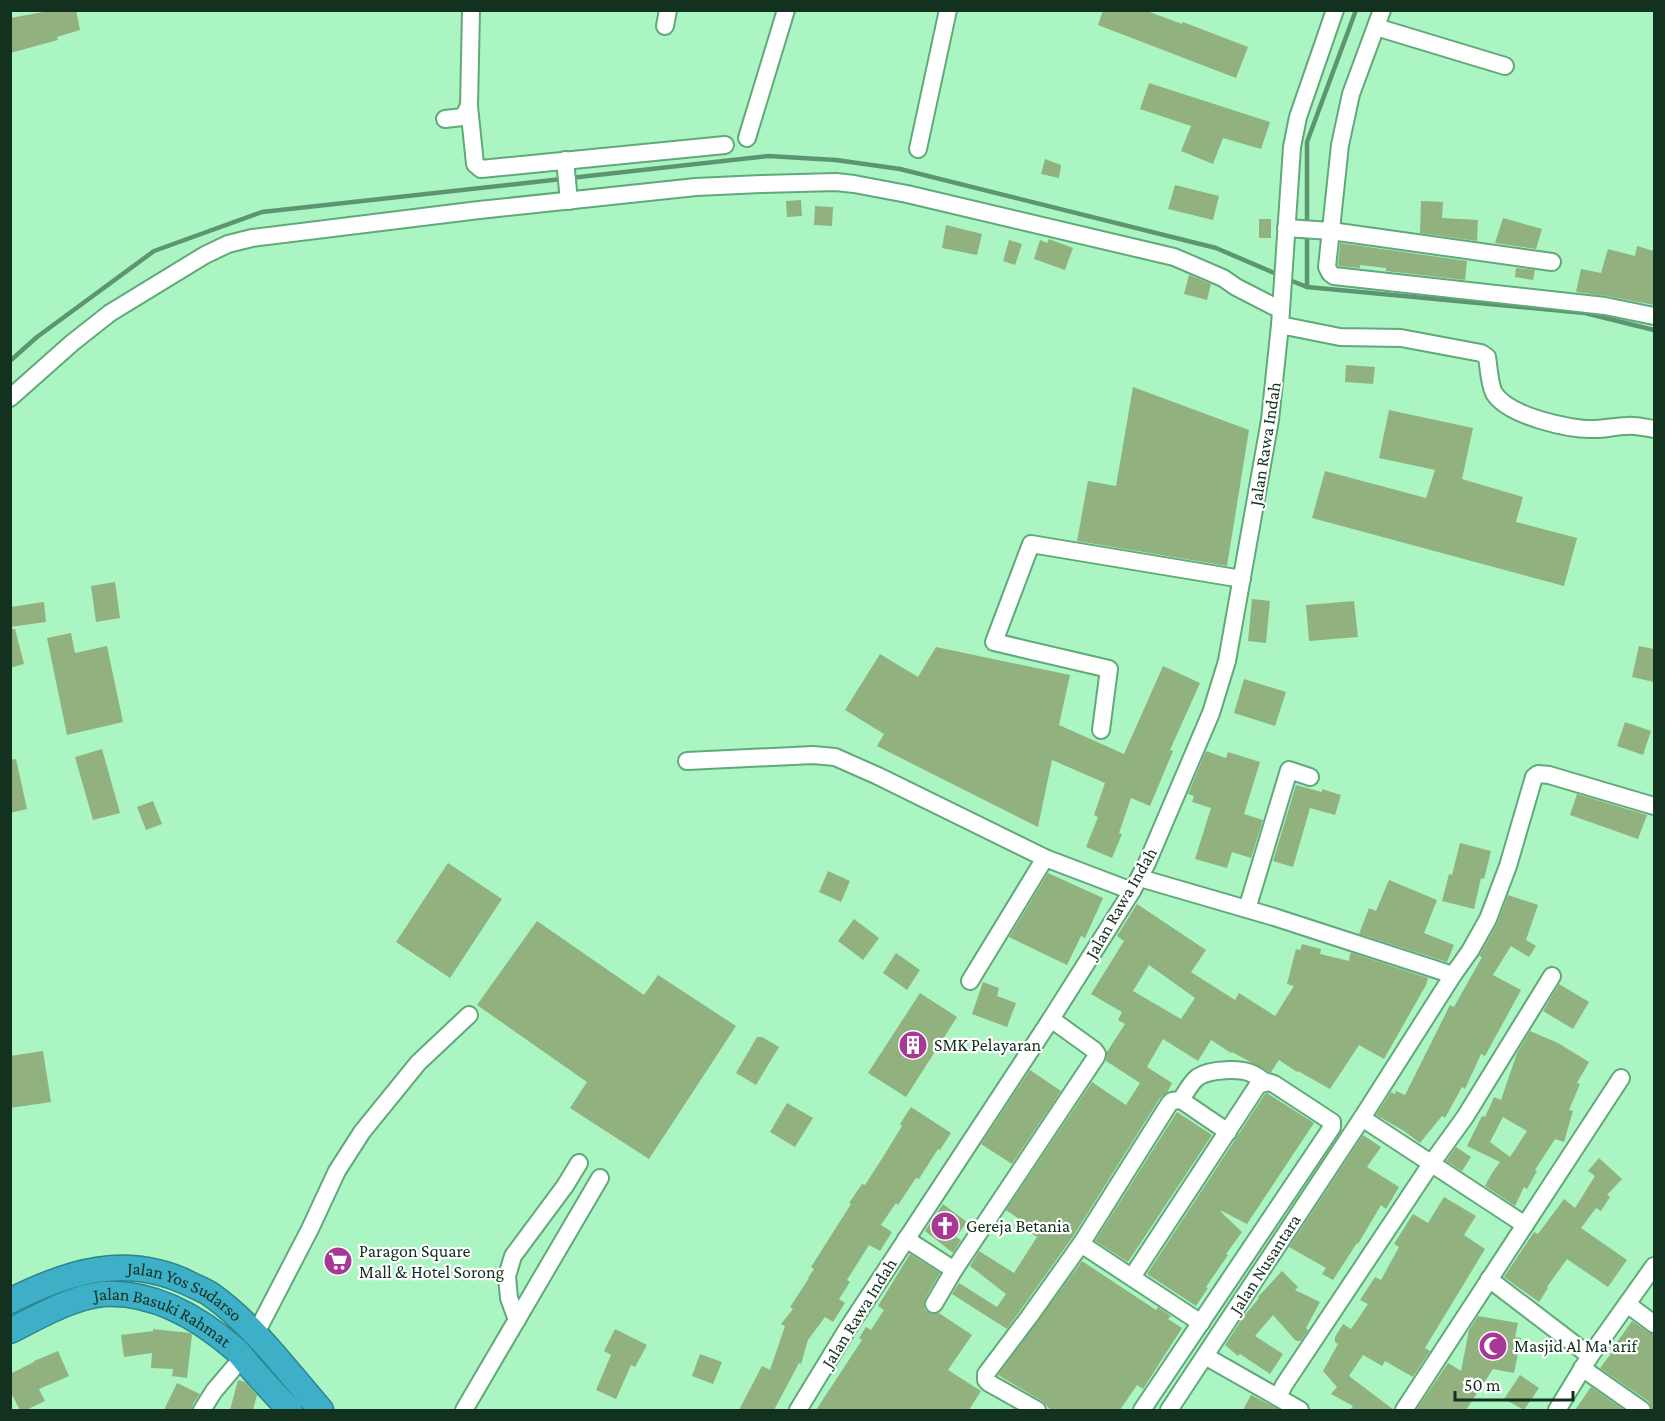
<svg xmlns="http://www.w3.org/2000/svg" width="1665" height="1421" viewBox="0 0 1665 1421" font-family="'Crimson Pro',serif">
<rect width="100%" height="100%" fill="#aaf5c2"/>
<g fill="none" stroke-linecap="round" stroke-linejoin="round">
<g stroke="#5d9570" stroke-width="4.5">
<polyline points="570,178 768,156 836,160 900,169 1216,248 1279,275"/>
<polyline points="1287,279 1307,287 1585,313 1654,330"/>
<polyline points="1307,287 1307,142 1356,10"/>
<polyline points="10,361 37,337 154,251 262,212 562,179"/>
</g>
</g>
<g fill="#91b27e" fill-rule="evenodd">
<polygon points="55,10 76,10 80,30 57,37 58,40 10,53 10,18"/>
<polygon points="1103,10 1144,10 1182,24 1183,22 1248,47 1236,78 1098,25"/>
<polygon points="1149,83 1270,122 1261,149 1223,138 1213,164 1181,151 1191,126 1140,109"/>
<polygon points="1045,159 1061,165 1059,178 1041,174"/>
<polygon points="1175,185 1219,196 1213,220 1168,209"/>
<polygon points="801,200 802,216 787,217 786,201"/>
<polygon points="1421,201 1443,202 1442,218 1478,220 1477,241 1420,233"/>
<polygon points="815,206 833,207 832,226 814,225"/>
<polygon points="1503,218 1542,229 1536,249 1495,243"/>
<rect x="1259" y="219" width="12" height="19"/>
<polygon points="946,225 982,234 977,255 942,248"/>
<polygon points="1049,239 1073,248 1065,270 1034,259 1040,240 1047,243"/>
<polygon points="1009,240 1022,244 1015,265 1003,261"/>
<polygon points="1340,243 1467,261 1465,280 1386,271 1386,268 1360,265 1360,268 1338,266"/>
<polygon points="1637,246 1654,251 1654,305 1607,296 1576,292 1581,269 1601,273 1608,249 1635,256"/>
<polygon points="1516,268 1535,270 1533,280 1515,277"/>
<polygon points="1189,275 1211,284 1207,300 1184,294"/>
<polygon points="1346,365 1375,367 1373,384 1345,382"/>
<polygon points="1133,387 1249,430 1227,566 1077,541 1088,481 1116,486"/>
<polygon points="1389,410 1473,428 1462,479 1523,497 1516,522 1577,538 1564,586 1312,518 1325,471 1426,498 1435,470 1379,458"/>
<polygon points="115,582 120,618 96,622 91,586"/>
<polygon points="1252,599 1270,601 1266,643 1248,641"/>
<polygon points="1354,601 1358,637 1309,641 1306,605"/>
<polygon points="44,602 46,622 10,627 10,607"/>
<polygon points="10,629 15,629 24,664 10,668"/>
<polygon points="71,633 75,653 107,646 123,722 67,735 47,638"/>
<polygon points="1639,646 1654,649 1654,682 1632,677"/>
<polygon points="936,647 1070,675 1059,725 1124,754 1163,666 1200,683 1170,750 1173,751 1150,806 1131,798 1119,833 1122,834 1112,858 1086,847 1098,817 1094,815 1105,783 1052,760 1038,827 877,746 884,734 845,710 880,654 918,677"/>
<polygon points="1244,679 1286,692 1275,726 1234,713"/>
<polygon points="1625,722 1651,731 1643,755 1617,746"/>
<polygon points="102,749 120,813 93,820 75,757"/>
<polygon points="1206,751 1226,758 1228,752 1260,762 1244,814 1263,820 1251,858 1232,852 1227,868 1195,859 1211,808 1192,802 1194,796 1188,794"/>
<polygon points="16,759 27,809 10,813 10,760"/>
<polygon points="1296,785 1322,792 1322,789 1341,795 1335,815 1310,808 1293,867 1273,861"/>
<polygon points="1577,794 1647,815 1638,839 1570,815"/>
<polygon points="153,801 162,824 146,830 137,807"/>
<polygon points="1460,843 1491,851 1484,879 1481,878 1474,909 1442,901 1449,874 1452,875"/>
<polygon points="448,863 502,899 450,978 396,942"/>
<polygon points="828,871 850,881 841,902 819,892"/>
<polygon points="1048,873 1103,898 1085,938 1081,936 1067,965 1009,937"/>
<polygon points="1389,880 1437,900 1424,933 1454,945 1447,962 1359,934 1369,908 1376,911"/>
<polygon points="1508,895 1538,905 1526,940 1536,946 1529,957 1511,946 1493,975 1521,990 1485,1056 1481,1054 1465,1089 1462,1087 1445,1118 1442,1116 1420,1143 1404,1131 1376,1115 1391,1092 1395,1094 1396,1091 1405,1095 1450,1005 1454,1007 1482,957 1479,956 1497,924"/>
<path d="M1137 904 1206 950 1191 972 1235 1000 1239 993 1275 1016 1294 986 1287 984 1296 949 1300 950 1302 944 1321 949 1320 954 1349 961 1350 954 1352 953 1428 978 1426 985 1384 1059 1359 1045 1330 1089 1298 1071 1297 1072 1279 1060 1271 1072H1269L1232 1052 1231 1053 1211 1040 1198 1061 1163 1039 1147 1067 1172 1083 1167 1093 1160 1098 1072 1238 1007 1329 952 1294 959 1283 997 1307 1006 1294 970 1266 979 1251 1014 1273 1037 1237 1019 1225 1022 1221 1006 1210 1092 1082 1126 1105 1140 1083 1106 1061 1107 1052 1125 1024 1118 1020 1122 1012 1091 994 1124 941 1117 936ZM1149 965 1195 998 1181 1019 1133 991Z"/>
<polygon points="854,919 879,938 863,960 838,941"/>
<polygon points="537,921 644,995 658,975 736,1026 649,1159 570,1108 587,1082 477,1005"/>
<polygon points="896,953 920,970 907,990 883,973"/>
<polygon points="983,982 999,988 997,996 1016,1003 1007,1027 972,1014"/>
<polygon points="1559,984 1589,1002 1573,1029 1543,1011"/>
<polygon points="920,993 957,1017 906,1097 868,1073"/>
<path d="M1530 1031 1558 1043 1589 1062 1577 1083 1580 1084 1569 1110 1573 1111 1564 1142 1555 1139 1535 1170 1537 1171 1527 1189 1524 1187 1515 1206 1485 1186 1492 1173 1500 1162 1467 1146 1482 1116 1485 1117 1494 1097 1501 1100 1517 1053ZM1503 1117 1527 1131 1510 1157 1490 1142Z"/>
<polygon points="757,1037 762,1037 779,1047 756,1085 736,1073"/>
<polygon points="43,1051 51,1102 10,1108 10,1056"/>
<polygon points="1030,1070 1061,1091 1012,1164 981,1144"/>
<polygon points="1267,1093 1314,1123 1247,1224 1222,1211 1221,1212 1242,1232 1226,1254 1228,1255 1206,1287 1208,1288 1196,1306 1147,1274 1265,1094"/>
<polygon points="787,1103 813,1118 795,1147 770,1132"/>
<polygon points="911,1107 951,1133 940,1150 938,1149 919,1179 916,1178 898,1205 896,1203 881,1225 892,1232 880,1251 869,1245 847,1280 850,1282 839,1299 845,1303 833,1322 825,1317 808,1340 801,1364 799,1363 774,1410 739,1410 762,1366 770,1370 785,1326 781,1324 793,1309 790,1307 809,1278 808,1278 814,1269 811,1267 851,1204 849,1203 862,1184 865,1185 883,1157 902,1126 900,1124"/>
<polygon points="1177,1112 1212,1135 1128,1262 1095,1241"/>
<polygon points="1363,1135 1381,1147 1367,1167 1399,1187 1386,1209 1381,1205 1358,1244 1357,1243 1333,1280 1322,1274 1326,1268 1289,1247"/>
<polygon points="1456,1147 1471,1157 1462,1171 1446,1161"/>
<polygon points="1599,1158 1622,1179 1607,1195 1610,1197 1601,1211 1596,1208 1581,1228 1627,1260 1608,1287 1567,1259 1547,1287 1548,1288 1539,1302 1504,1277 1534,1232 1538,1234 1564,1199 1575,1208 1595,1176 1588,1171"/>
<polygon points="1444,1197 1476,1216 1464,1235 1485,1249 1425,1348 1430,1351 1413,1377 1385,1361 1382,1366 1363,1355 1349,1376 1394,1410 1350,1410 1353,1406 1331,1394 1337,1387 1323,1371 1338,1344 1335,1342 1335,1337 1343,1324 1351,1329 1368,1304 1360,1300 1375,1277 1381,1280 1399,1247 1394,1244 1413,1214 1428,1223"/>
<polygon points="943,1204 967,1222 956,1237 961,1240 953,1253 925,1231"/>
<polygon points="910,1254 940,1273 925,1299 924,1305 925,1310 933,1314 939,1313 972,1335 948,1370 981,1391 969,1410 816,1410 862,1340 859,1338 866,1327 871,1330 884,1310 878,1306"/>
<polygon points="1082,1261 1156,1310 1158,1307 1171,1316 1168,1319 1182,1328 1143,1389 1137,1385 1120,1410 1051,1410 1042,1401 998,1375"/>
<polygon points="1282,1271 1298,1287 1295,1290 1320,1302 1306,1328 1308,1330 1301,1341 1296,1341 1273,1315 1255,1336 1283,1354 1270,1374 1240,1354 1238,1356 1225,1345 1244,1316 1259,1298 1258,1297"/>
<polygon points="1478,1316 1518,1323 1515,1337 1521,1338 1514,1373 1493,1369 1466,1410 1416,1410 1448,1363 1461,1371 1469,1330"/>
<polygon points="1632,1321 1648,1332 1654,1334 1654,1410 1652,1410 1651,1405 1648,1401 1600,1368 1619,1343 1617,1342"/>
<polygon points="153,1329 190,1333 192,1335 187,1378 172,1376 173,1369 151,1368 152,1353 124,1357 121,1335 153,1331"/>
<polygon points="615,1329 647,1345 635,1367 631,1365 616,1399 596,1390 611,1355 604,1351"/>
<polygon points="58,1351 69,1376 39,1389 45,1401 26,1410 20,1410 10,1391 10,1374 34,1362 34,1361"/>
<polygon points="700,1354 722,1362 713,1384 692,1376"/>
<polygon points="1520,1375 1539,1388 1524,1410 1504,1399"/>
<polygon points="238,1380 245,1382 257,1395 253,1410 230,1410"/>
<polygon points="177,1383 200,1394 193,1404 192,1410 164,1410"/>
<polygon points="1591,1387 1624,1410 1575,1410"/>
<polygon points="1251,1395 1280,1410 1243,1410"/>
</g>
<g fill="none" stroke-linecap="round" stroke-linejoin="round">
<g stroke="#60a97a" stroke-width="20">
<g id="minor">
<polyline points="1382,10 1351,94 1340,145 1327,267 1330,273 1334,276 1605,306 1654,316"/>
<polyline points="665,26 668,10"/>
<polyline points="1376,27 1505,66"/>
<polyline points="469,106 475,164 481,169 725,145"/>
<polyline points="445,119 463,117 469,106 471,10"/>
<polyline points="747,138 786,10"/>
<polyline points="918,149 948,10"/>
<polyline points="565,160 569,201"/>
<polyline points="1286,228 1331,231 1552,262"/>
<path d="M1280 325 1340 337 1401 338 1481 353 1487 357C1489 368 1489 383 1494 393 1508 416 1570 430 1595 429 1606 429 1616 426 1627 426 1636 425 1646 428 1654 429"/>
<polyline points="10,398 72,343 110,313 205,255 228,244 252,238 479,210 696,187 761,184 836,182 854,184 907,194 1174,257 1223,278 1236,287 1281,310"/>
<polyline points="1101,730 1109,669 994,642 1031,544 1242,579"/>
<polyline points="687,761 813,755 835,757 878,776 1045,858 1132,891"/>
<polyline points="1140,878 1274,917 1453,975"/>
<polyline points="1247,909 1289,770 1310,777"/>
<polyline points="970,981 1045,858"/>
<path d="M1181 1100C1186 1092 1191 1082 1198 1077 1210 1069 1241 1068 1253 1074 1257 1076 1261 1079 1265 1082"/>
<polyline points="1362,1118 1453,975 1470,951 1488,919 1508,866 1534,777 1538,774 1549,775 1654,806"/>
<polyline points="906,1239 954,1270"/>
<polyline points="1081,1244 1201,1323"/>
<polyline points="1132,1277 1258,1085 1268,1082 1274,1084 1332,1122 1332,1127 1324,1139 1142,1410"/>
<polyline points="1489,1279 1590,1356"/>
<polyline points="934,1304 954,1270 1096,1057 1097,1054 1094,1050 1051,1019"/>
<polyline points="1627,1304 1654,1324"/>
<polyline points="517,1320 509,1298 507,1276 513,1256 565,1186 579,1163"/>
<polyline points="255,1335 310,1229 337,1171 362,1132 418,1063 469,1015"/>
<polyline points="1205,1356 1300,1410"/>
<polyline points="1582,1368 1642,1410"/>
<polyline points="1278,1397 1284,1385 1431,1164 1465,1117 1552,976"/>
<polyline points="202,1410 214,1391 242,1358"/>
<polyline points="464,1410 600,1178"/>
<polyline points="798,1410 848,1328 1051,1019 1132,891 1147,863 1211,713 1227,661 1270,420 1280,325 1292,147 1298,117 1335,10"/>
<polyline points="1037,1410 989,1383 986,1380 986,1374 1029,1317 1081,1244 1169,1104 1172,1101 1181,1100 1228,1132"/>
<polyline points="1169,1410 1362,1118 1525,1225"/>
<polyline points="1404,1410 1621,1078"/>
<polyline points="1557,1410 1590,1356 1654,1266"/>
</g>
</g>
<g stroke="#2e848c" stroke-width="27">
<g id="highway">
<path id="s1" d="M10 1301C69 1271 127 1253 190 1284 196 1287 204 1290 210 1294 253 1324 287 1371 321 1410"/>
<path id="s2" d="M10 1331C38 1317 72 1297 103 1294 153 1291 199 1318 235 1349 241 1355 247 1363 253 1370 265 1383 277 1397 290 1410"/>
</g>
</g>
<use href="#minor" stroke="#fff" stroke-width="16"/>
<use href="#highway" stroke="#3db0c8" stroke-width="24"/>
</g>
<defs>
<g id="building-disc" transform="scale(1.5)"><circle r="9.5" fill="#a73896" stroke="#fff"/><path d="M-4-6H4V6H1V3H-1V6H-4ZM-2.5-4.3h1.7v1.8h-1.7ZM.8-4.3h1.7v1.8H.8ZM-2.5-1h1.7V.8h-1.7ZM.8-1h1.7V.8H.8Z" fill="#fff"/></g>
<g id="church-disc" transform="scale(1.5)"><circle r="9.5" fill="#a73896" stroke="#fff"/><path d="M-1.2-6h2.4v3.5h3.3v2.4h-3.3V6h-2.4V-.1h-3.3v-2.4h3.3Z" fill="#fff"/></g>
<g id="supermarket-disc" transform="scale(1.5)"><circle r="9.5" fill="#a73896" stroke="#fff"/><path d="M-6-5.5h2.5l.6 2H6L4.5 2H-2.5L-4.4-4H-6ZM-1.5 3.2a1.3 1.3 0 1 0 .1 0ZM3 3.2a1.3 1.3 0 1 0 .1 0Z" fill="#fff"/></g>
<g id="mosque-disc" transform="scale(1.5)"><circle r="9.5" fill="#a73896" stroke="#fff"/><path d="M3.5-4.9A6 6 0 1 0 3.5 4.9A5 5 0 1 1 3.5-4.9Z" fill="#fff"/></g>
</defs>
<g fill-rule="evenodd">
<use href="#building-disc" x="913" y="1045"/>
<use href="#church-disc" x="945" y="1226"/>
<use href="#supermarket-disc" x="338" y="1261"/>
<use href="#mosque-disc" x="1493" y="1346"/>
</g>
<g text-anchor="middle" dominant-baseline="central" stroke-width="4.5" stroke-linejoin="round" paint-order="stroke">
<g font-size="18" fill="#12311e" stroke="#fff">
<text transform="translate(1265 444) rotate(-81)">Jalan Rawa Indah</text>
<text transform="translate(1121 903) rotate(-60)">Jalan Rawa Indah</text>
<text transform="translate(1265 1264) rotate(-57)">Jalan Nusantara</text>
<text stroke="none"><textPath href="#s1" startOffset="186">Jalan Yos Sudarso</textPath></text>
<text transform="translate(859 1313) rotate(-58)">Jalan Rawa Indah</text>
<text stroke="none"><textPath href="#s2" startOffset="165">Jalan Basuki Rahmat</textPath></text>
</g>
<g font-size="18" fill="#12311e" stroke="#fff" text-anchor="start">
<text x="934" y="1045">SMK Pelayaran</text>
<text x="966" y="1226">Gereja Betania</text>
<text x="359" y="1251">Paragon Square<tspan x="359" dy="21">Mall &amp; Hotel Sorong</tspan></text>
<text x="1514" y="1346">Masjid Al Ma'arif</text>
</g>
</g>
<rect width="1665" height="1421" fill="none" stroke="#12311e" stroke-width="24"/>
<path d="M1455 1391v9h118v-9" fill="none" stroke="#12311e" stroke-width="3"/>
<text x="1464" y="1391" font-size="18" fill="#12311e" stroke="#ffffff" stroke-width="4.5" paint-order="stroke">50 m</text>
</svg>
